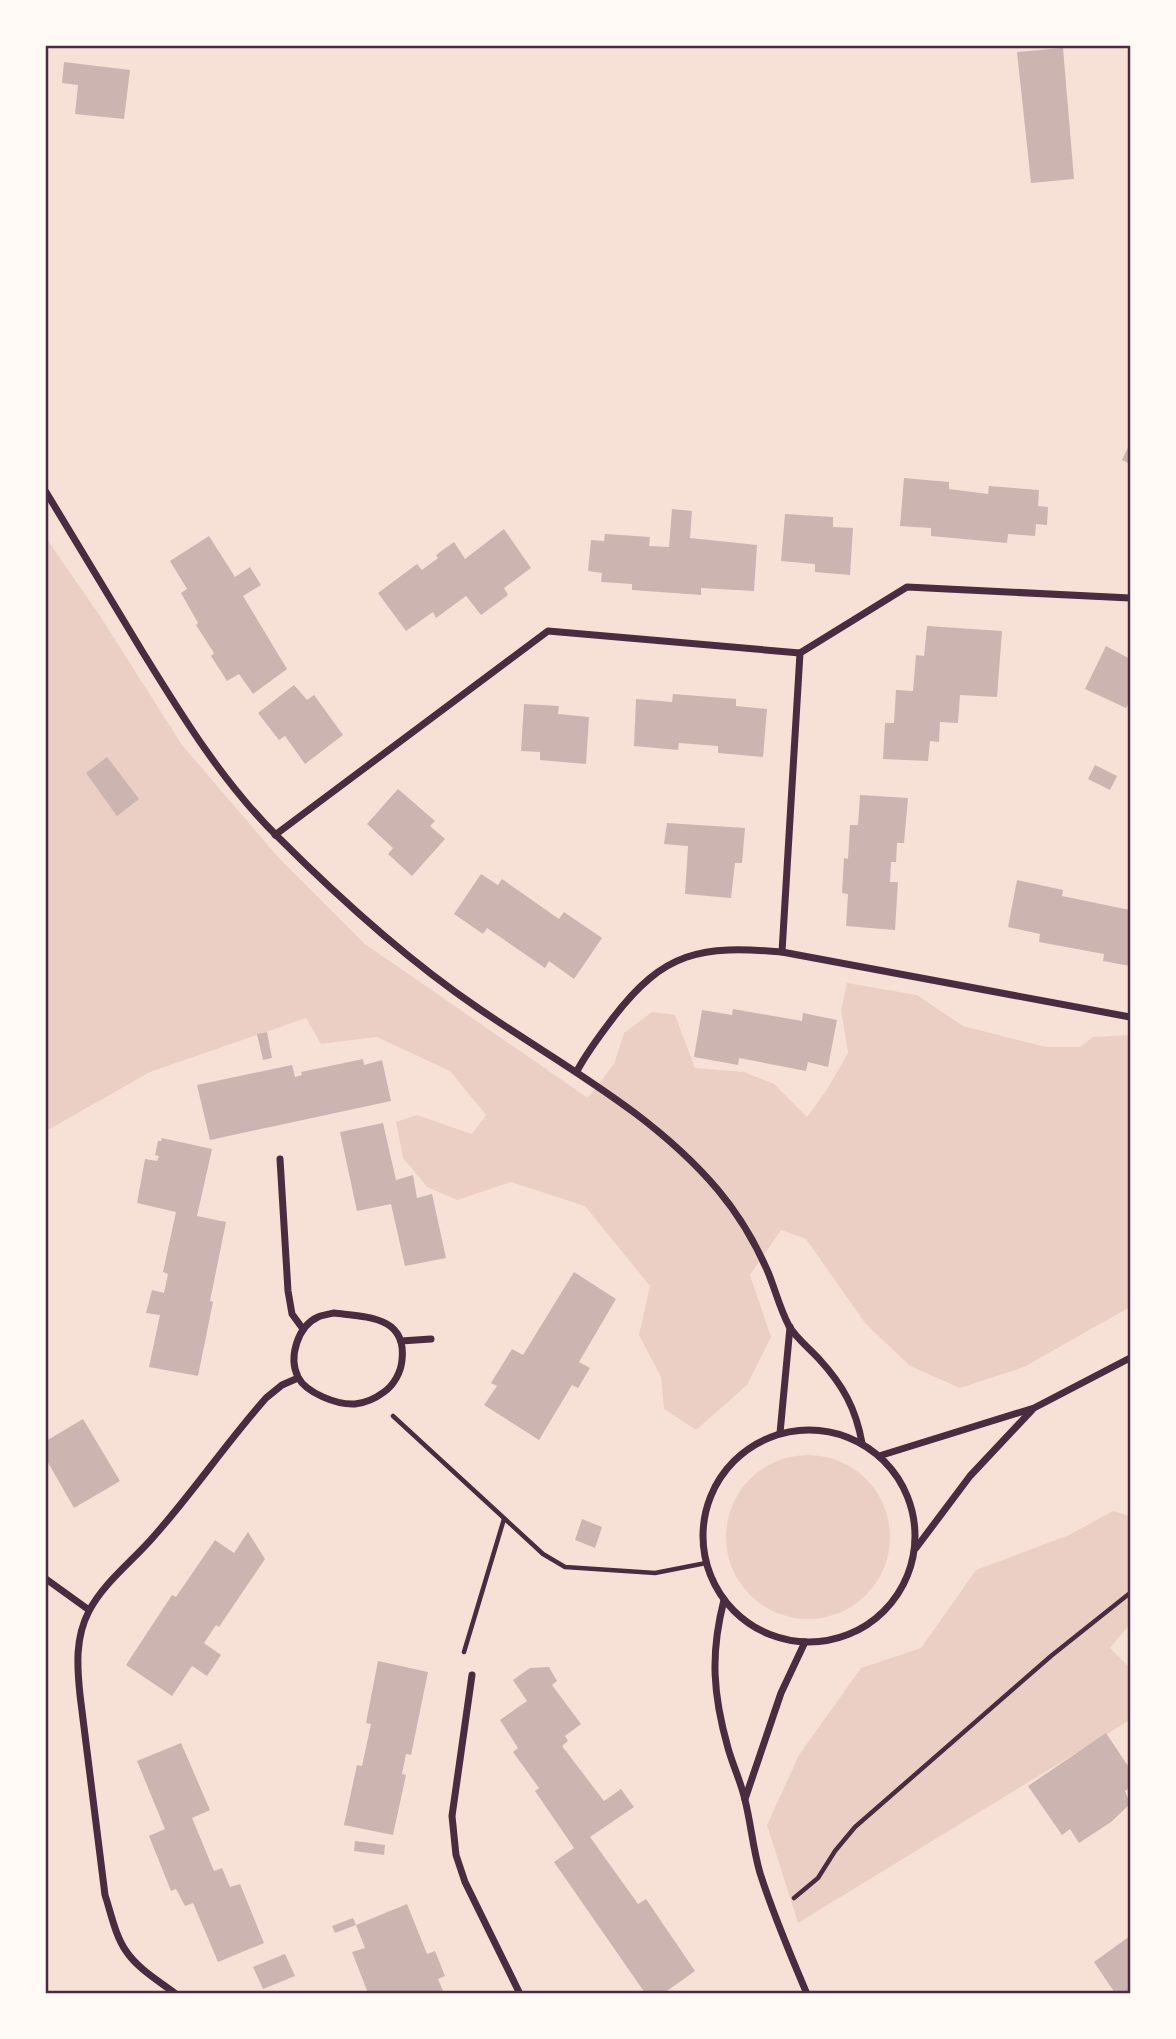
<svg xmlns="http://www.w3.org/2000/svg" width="1176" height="2039" viewBox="0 0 1176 2039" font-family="Quicksand,sans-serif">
<rect width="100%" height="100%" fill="#f7e1d7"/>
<g fill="#ebcfc5">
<polygon points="46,538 100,616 182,745 279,858 365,944 588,1098 614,1064 624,1033 652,1012 675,1015 695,1068 744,1072 774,1084 807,1117 826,1091 848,1053 841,1010 847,983 917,995 963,1026 1046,1047 1080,1047 1093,1037 1130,1035 1130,1307 1024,1367 960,1388 910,1366 865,1323 806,1239 781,1230 750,1275 771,1337 747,1385 696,1430 664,1409 661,1377 639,1335 650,1286 585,1206 511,1182 457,1200 427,1187 403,1158 396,1122 417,1115 472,1134 486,1115 450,1071 377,1037 321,1044 306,1018 150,1072 46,1131"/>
<circle cx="808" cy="1537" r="82"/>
<polygon points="1113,1511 1130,1516 1130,1624 1110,1648 1130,1668 1130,1720 798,1923 767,1825 799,1755 861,1668 921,1648 976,1570 1069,1535"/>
</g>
<g fill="#ccb4b1">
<polygon points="1063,48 1074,179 1031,183 1017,52"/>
<polygon points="64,62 130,70 124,119 75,114 78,85 62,83"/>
<polygon points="1130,443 1130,464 1122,460"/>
<polygon points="904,478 949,482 949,489 988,494 989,486 1039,490 1038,506 1048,507 1047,525 1036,524 1035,536 1008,534 1007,543 931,536 931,528 900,526"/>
<polygon points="672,509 692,511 690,538 757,545 754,591 701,588 701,595 632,590 632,584 601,582 602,573 588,571 591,540 604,541 605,534 650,537 649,546 669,547"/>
<polygon points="785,514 833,517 833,527 853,528 850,575 815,572 815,564 781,561"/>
<polygon points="504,529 531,568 504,588 508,595 481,615 466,596 436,618 433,612 406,631 378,593 417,564 422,570 438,558 436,555 454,542 465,559"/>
<polygon points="209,536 235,577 250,567 261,585 243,596 287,669 253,694 239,674 227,681 211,656 214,653 196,625 198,623 181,593 187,589 170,561"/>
<polygon points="927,626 1002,631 997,697 960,695 958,723 940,722 939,742 930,741 928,761 883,759 885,723 894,723 896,690 913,691 916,655 924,656"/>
<polygon points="1106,646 1130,659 1130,702 1126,708 1085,689"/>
<polygon points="294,685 307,700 314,695 343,735 305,764 285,736 279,740 258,713"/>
<polygon points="673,694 736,699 736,706 767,709 763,757 718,753 718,746 679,743 678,750 634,746 636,699 672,702"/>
<polygon points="524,704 559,706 558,714 589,717 586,764 540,760 540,752 521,751"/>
<polygon points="107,757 139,799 117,816 86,773"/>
<polygon points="1095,765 1117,776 1110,790 1088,779"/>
<polygon points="398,789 435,821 430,826 445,839 412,876 388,854 393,848 367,824"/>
<polygon points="860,795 908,798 904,843 897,843 896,862 891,862 890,882 898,882 895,930 846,926 848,894 842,893 844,858 848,859 850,825 858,825"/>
<polygon points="667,823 745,828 742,863 735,863 731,898 685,894 688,846 664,844"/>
<polygon points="481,874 498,885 502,879 559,919 564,912 602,938 574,979 549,961 545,968 487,928 483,934 454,914"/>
<polygon points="1017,880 1063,890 1062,896 1130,910 1130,966 1103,961 1104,954 1039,942 1040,934 1008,927"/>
<polygon points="733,1009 802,1021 803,1013 837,1020 828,1067 808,1062 806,1071 739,1058 738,1065 694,1057 702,1010 732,1015"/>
<polygon points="267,1032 272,1058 263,1060 257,1034"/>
<polygon points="363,1059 364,1065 382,1060 391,1101 210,1140 197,1085 292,1065 295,1077 302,1075 301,1072"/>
<polygon points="383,1123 396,1180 413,1175 417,1198 432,1194 446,1258 405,1266 391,1204 357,1211 340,1132"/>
<polygon points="162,1138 212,1149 197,1216 226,1222 210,1301 213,1302 198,1376 149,1367 160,1315 146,1313 152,1290 164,1293 168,1274 163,1272 176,1212 137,1203 145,1159 157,1161 159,1156 155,1155 158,1141 161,1141"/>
<polygon points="574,1272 616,1299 579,1362 590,1368 578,1388 572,1385 539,1440 484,1405 497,1386 491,1383 512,1349 523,1355"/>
<polygon points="83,1419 120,1481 74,1508 46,1459 46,1441"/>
<polygon points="582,1519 602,1527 595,1548 575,1540"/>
<polygon points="248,1532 265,1559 219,1627 216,1625 204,1643 221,1655 207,1676 192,1666 172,1696 126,1665 172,1595 176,1597 215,1540 234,1553"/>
<polygon points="378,1661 428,1672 411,1755 406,1754 402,1774 406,1775 393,1835 344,1825 357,1765 362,1766 371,1724 366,1723"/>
<polygon points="549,1667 557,1681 552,1685 581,1724 565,1736 568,1741 562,1746 604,1801 621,1789 634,1807 590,1837 638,1904 646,1899 695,1971 664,1993 645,1993 554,1862 574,1848 535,1791 539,1788 513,1752 518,1748 500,1720 527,1701 513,1680 530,1668"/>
<polygon points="1106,1733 1130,1769 1130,1787 1125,1791 1130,1804 1111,1822 1079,1843 1070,1829 1062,1835 1028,1786"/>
<polygon points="181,1743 210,1810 192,1818 214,1871 222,1868 230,1887 240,1884 264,1943 218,1962 193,1903 185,1906 176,1889 171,1891 149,1836 165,1829 137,1761"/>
<polygon points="355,1841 385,1845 384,1855 354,1851"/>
<polygon points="407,1904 427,1954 435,1951 445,1976 438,1979 444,1993 368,1993 352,1952 365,1948 356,1925"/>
<polygon points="353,1918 356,1925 335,1933 332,1926"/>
<polygon points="1130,1936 1130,1993 1115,1993 1094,1962"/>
<polygon points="285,1954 295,1976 263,1989 253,1967"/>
</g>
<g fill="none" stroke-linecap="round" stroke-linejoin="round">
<g stroke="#4a2c40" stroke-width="4.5">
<polyline points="393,1416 543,1554 565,1567 655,1573 706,1563"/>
<polyline points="464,1652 504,1519"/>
<polyline points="794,1898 818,1878 835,1851 855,1827 1051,1656 1130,1593"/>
</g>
<g stroke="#4a2c40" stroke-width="7">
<path d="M46 492C78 545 110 598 142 651 182 716 223 783 278 837 340 899 406 959 478 1008 561 1065 652 1112 718 1190 739 1215 755 1242 768 1272 775 1289 780 1309 789 1326 796 1338 810 1349 819 1359 843 1385 856 1409 862 1443"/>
<polyline points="275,835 548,631 800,653"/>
<polyline points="782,952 800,653 907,587 1130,598"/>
<path d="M577 1071C587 1052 600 1035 613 1018 664 951 701 945 782 952L1130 1017"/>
<polyline points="280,1159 288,1291 292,1314 303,1329"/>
<path d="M334 1313C366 1317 407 1316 402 1360 401 1372 394 1385 384 1392 376 1398 365 1403 355 1404 337 1405 306 1393 298 1377 288 1357 298 1326 318 1317 323 1315 329 1314 334 1313Z"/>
<polyline points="401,1341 431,1339"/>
<circle cx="809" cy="1536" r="106"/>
<polyline points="780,1433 790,1327"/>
<polyline points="879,1456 1034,1408 1130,1358"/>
<polyline points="916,1548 970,1476 1032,1410"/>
<polyline points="46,1579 89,1610"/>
<path d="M724 1600C710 1654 713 1695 728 1748 733 1766 741 1782 745 1800 751 1824 753 1849 760 1873 773 1914 790 1954 807 1994"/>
<polyline points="472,1675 452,1816 456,1855 465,1882 520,1994"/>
<polyline points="745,1799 781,1693 805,1642"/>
<path d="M176 1994C159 1981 138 1969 126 1951 115 1935 111 1913 105 1895L80 1695C77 1666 75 1638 89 1611 104 1582 134 1560 155 1535 194 1491 227 1442 266 1398L282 1385 298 1378"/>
</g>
</g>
<rect width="1176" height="2039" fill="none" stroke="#fffaf5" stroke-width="94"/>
<rect x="47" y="47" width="1082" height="1945" fill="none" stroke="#4a2c40" stroke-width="2.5"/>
</svg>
